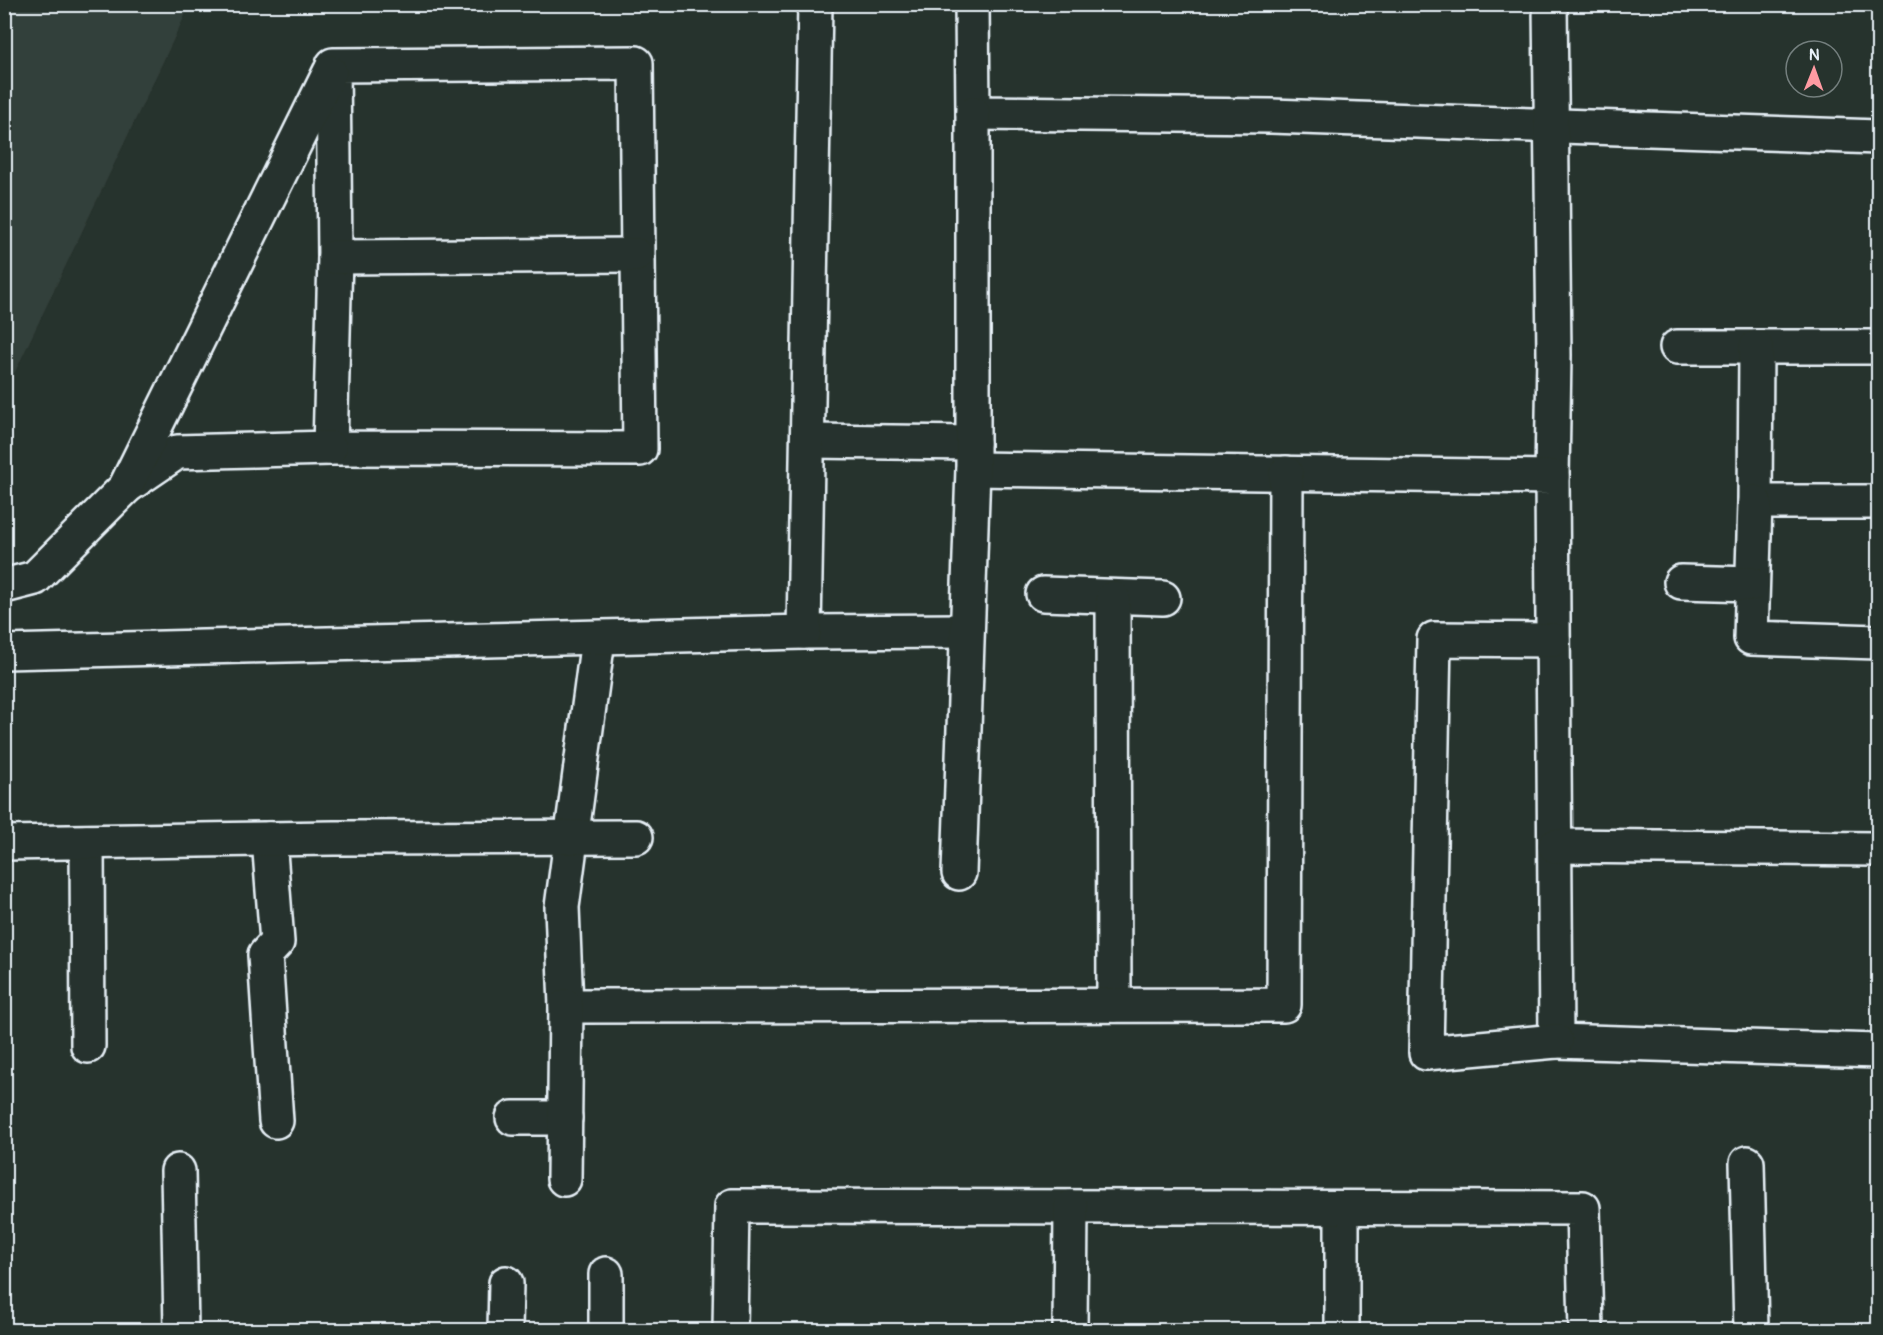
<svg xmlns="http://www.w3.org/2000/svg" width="1883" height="1335" viewBox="0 0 1883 1335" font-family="Pangolin,sans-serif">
<rect width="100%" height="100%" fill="#26332d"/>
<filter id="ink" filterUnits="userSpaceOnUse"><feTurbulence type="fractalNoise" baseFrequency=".0167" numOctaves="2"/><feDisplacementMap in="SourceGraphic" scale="12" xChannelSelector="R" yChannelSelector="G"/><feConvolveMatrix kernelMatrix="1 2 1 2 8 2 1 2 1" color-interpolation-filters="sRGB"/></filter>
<g filter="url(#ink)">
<polygon fill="#333f3a" points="5,4 190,5 5,393 4,5"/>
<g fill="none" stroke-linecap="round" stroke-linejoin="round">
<g stroke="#e8f1f8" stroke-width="38">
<g id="minor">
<polyline points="972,4 973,113 1271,116 1878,137"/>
<polyline points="1550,4 1554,355 1552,477"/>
<polygon points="636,63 640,449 330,448 335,257 333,65"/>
<polyline points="335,257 636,255"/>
<polyline points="1677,347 1878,347"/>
<polyline points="1756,347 1755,502 1878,502"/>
<polyline points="809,441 973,443"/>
<polyline points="973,469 1552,477 1556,1041 1878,1051"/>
<polyline points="127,486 177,452 330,448"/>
<polyline points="1755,502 1751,638 1878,642"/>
<polyline points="1681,582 1752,584"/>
<polyline points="4,586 35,578 125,488 330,72"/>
<polyline points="1043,594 1163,598"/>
<polyline points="1113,598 1114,1005"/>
<polyline points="804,632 965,631"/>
<polyline points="598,639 562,907 566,1006 1284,1005 1286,473"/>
<polyline points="1553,640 1434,639 1426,1053 1556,1041"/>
<polyline points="4,652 804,632 815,4"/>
<polyline points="269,839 277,942 265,955 276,1121"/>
<polyline points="87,842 88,1046"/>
<polyline points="4,843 334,838 636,837"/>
<polyline points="1555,846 1878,849"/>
<polyline points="959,873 973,469 973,113"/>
<polyline points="513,1118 565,1118"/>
<polyline points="1747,1163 1751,1330"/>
<polyline points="178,1171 181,1330"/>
<polyline points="564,1179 566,1006"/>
<polyline points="1342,1209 1342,1330"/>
<polyline points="606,1274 606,1330"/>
<polyline points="505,1330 506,1283"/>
<polyline points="730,1330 732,1206 1583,1208 1586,1330"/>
<polyline points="1070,1330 1071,1207"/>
</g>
</g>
<use href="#minor" stroke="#26332d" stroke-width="33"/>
</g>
</g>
<rect width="1883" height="1335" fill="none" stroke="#26332d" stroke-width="24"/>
<rect x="12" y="12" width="1859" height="1311" fill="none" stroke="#e8f1f8" stroke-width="2" filter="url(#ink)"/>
<g transform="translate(1814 69) rotate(1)"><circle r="28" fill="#26332d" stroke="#747f7e" stroke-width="1.5"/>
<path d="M0-4.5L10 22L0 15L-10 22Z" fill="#ff9aa2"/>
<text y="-9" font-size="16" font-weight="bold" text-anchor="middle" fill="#e8f1f8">N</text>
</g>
</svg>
